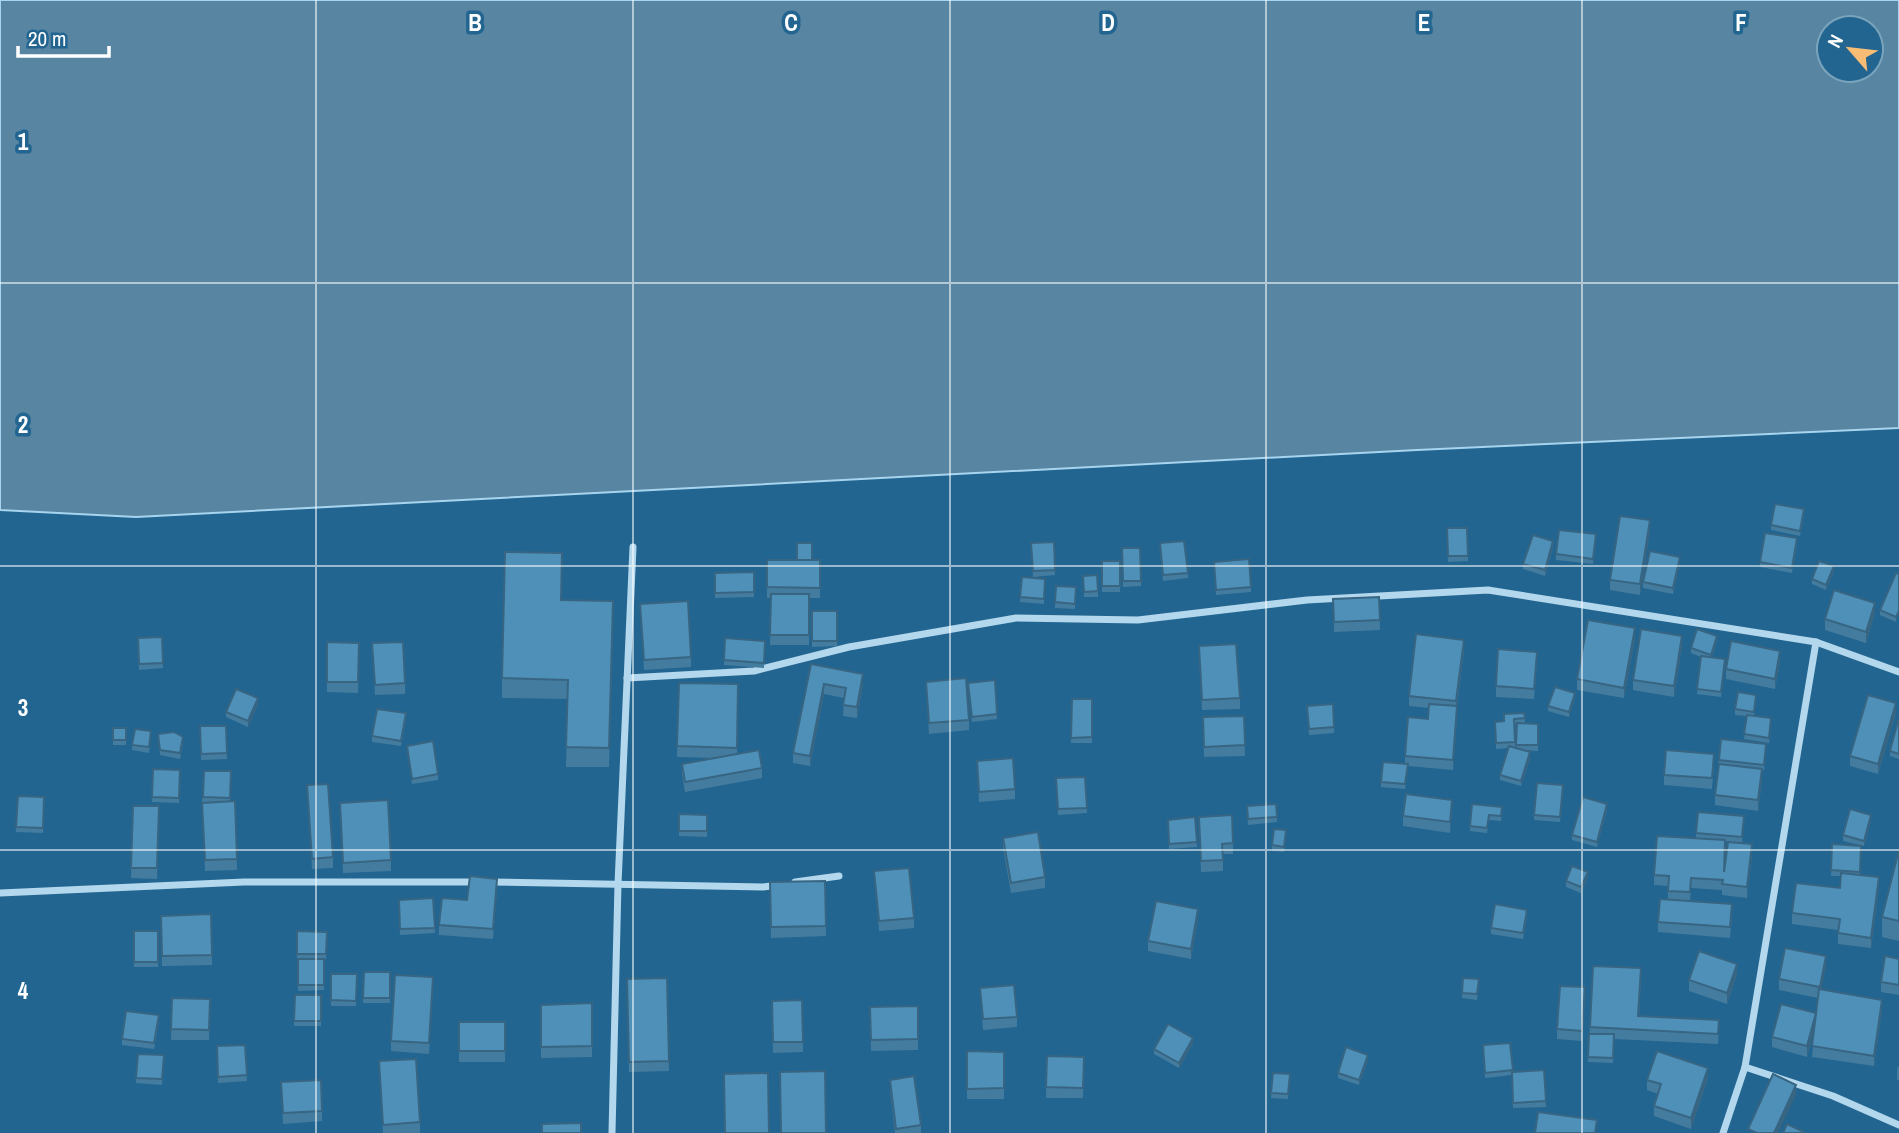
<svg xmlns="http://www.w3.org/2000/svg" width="1899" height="1133" viewBox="0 0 1899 1133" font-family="'Archivo Narrow',sans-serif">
<rect width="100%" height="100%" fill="#226590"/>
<path fill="#5885a2" stroke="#a7d4ee" stroke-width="2" fill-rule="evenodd" d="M0 0H1899V428L1417 450 136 517 0 510ZM1829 28H1871V70H1829Z"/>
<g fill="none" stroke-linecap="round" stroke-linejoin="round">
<g stroke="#b3d7ec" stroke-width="7">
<polyline points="627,678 754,671 849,647 1016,618 1138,620 1307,600 1488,590 1816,642 1899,672"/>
<polyline points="490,882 763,887 779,885"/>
<polyline points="795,882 839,876"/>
<polyline points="0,893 244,882 478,882"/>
<polyline points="1745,1067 1833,1096 1899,1125"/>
<polyline points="612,1133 618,884 633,547"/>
<polyline points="1723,1133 1745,1067 1816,642"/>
</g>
</g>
<g fill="#447c9f" fill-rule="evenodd">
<polygon points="1804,515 1800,536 1771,530 1771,525"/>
<polygon points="1447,528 1467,528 1468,561 1448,562"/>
<polygon points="1650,531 1640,595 1610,590 1610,580"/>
<polygon points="1596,539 1593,564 1556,560 1556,554"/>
<polygon points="1054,542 1055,575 1033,577 1031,543"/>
<polygon points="1797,544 1792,573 1760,567 1760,562"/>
<polygon points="1553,547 1545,576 1523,569 1523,564"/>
<polygon points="1122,548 1140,548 1141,586 1123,587"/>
<polygon points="1160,549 1188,573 1188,578 1163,581"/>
<polygon points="1249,559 1251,592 1216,595 1214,562"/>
<polygon points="767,560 820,560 820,598 809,598 809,645 770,645 771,598 767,598"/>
<rect x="1102" y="561" width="18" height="31"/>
<polygon points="1680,562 1673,594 1643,588 1643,582"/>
<polygon points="1834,571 1826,590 1812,584 1812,579"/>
<polygon points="754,572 754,597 715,598 715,573"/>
<polygon points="1899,574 1896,622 1880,615 1880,610"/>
<polygon points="1083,576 1098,591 1098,597 1084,597"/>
<polygon points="1022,577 1045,579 1044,604 1020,602"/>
<polygon points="1056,586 1076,587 1075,609 1055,608"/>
<polygon points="1379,597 1380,630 1334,632 1333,599"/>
<polygon points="561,600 613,621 609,767 566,767 568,699 502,698 502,678"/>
<polygon points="640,604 691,657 691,667 644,670"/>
<polygon points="812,611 837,611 837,646 812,647"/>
<polygon points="1875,613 1866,643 1825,630 1825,619"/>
<polygon points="162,637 163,668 139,670 138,638"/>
<polygon points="725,638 765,641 764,668 724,665"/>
<polygon points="1635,639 1624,698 1577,690 1577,679"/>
<polygon points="1717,641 1712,657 1725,664 1721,697 1697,694 1701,657 1691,653 1691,648"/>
<polygon points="327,642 359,643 358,693 327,692"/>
<polygon points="372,643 405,683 405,694 375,695"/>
<polygon points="1682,646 1674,697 1633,690 1633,680"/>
<polygon points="1464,650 1457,706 1457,717 1453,770 1408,766 1405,789 1381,787 1381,782 1405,764 1405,756 1428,719 1429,708 1409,706 1409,696"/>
<polygon points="1199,656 1240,698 1240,709 1202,710"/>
<polygon points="1537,662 1534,699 1496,697 1496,686"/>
<polygon points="1780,662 1775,689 1726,679 1726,669"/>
<polygon points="811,664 863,684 857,718 843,716 844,698 824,694 810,766 793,763 793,753"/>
<polygon points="995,680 997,719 972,722 968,688"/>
<polygon points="926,682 969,720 969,730 929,734"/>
<polygon points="679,683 738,684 737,754 762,768 762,778 685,792 682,774 682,764 716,758 677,757"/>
<polygon points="1575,698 1569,717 1548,711 1548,706"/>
<polygon points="1072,699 1092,699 1092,743 1071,743"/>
<polygon points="1756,701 1754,716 1771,724 1769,743 1744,739 1747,716 1735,715 1735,709"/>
<polygon points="258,704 248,727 226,717 226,712"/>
<polygon points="1333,704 1334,733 1309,735 1307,706"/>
<path d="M1524 713 1525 723 1538 724V751L1523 750 1530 758 1521 786 1500 780V775L1508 748 1496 749 1495 722 1504 721ZM1514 724H1517L1516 748 1513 747H1515Z"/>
<polygon points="1896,713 1878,774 1850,766 1850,756"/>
<polygon points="1244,716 1245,756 1204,757 1203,717"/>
<polygon points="406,719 401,746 372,742 372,736"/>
<polygon points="1899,721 1899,759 1890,756 1890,751"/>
<polygon points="200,726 226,726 227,759 201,760"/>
<rect x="113" y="728" width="13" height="17"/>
<polygon points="158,734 183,742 180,759 160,755"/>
<polygon points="151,736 149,753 132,750 132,745"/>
<polygon points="1721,739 1766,749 1764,770 1762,770 1762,780 1758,811 1715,805 1715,795"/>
<polygon points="407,746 438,774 438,780 412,784"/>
<polygon points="977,761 1015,789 1015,799 979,802"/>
<polygon points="1714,764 1712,789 1664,785 1664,775"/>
<polygon points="153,769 180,770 179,803 152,802"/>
<polygon points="204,771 231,771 230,802 235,801 237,870 205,871 202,803"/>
<polygon points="1085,777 1087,813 1058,815 1056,778"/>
<polygon points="307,785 333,857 333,868 312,869"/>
<polygon points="1563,791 1560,822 1534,820 1534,815"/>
<polygon points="18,796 44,797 43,833 16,832"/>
<polygon points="340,803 391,860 391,871 343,873"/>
<polygon points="1276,804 1277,822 1248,825 1247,806"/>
<polygon points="133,806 159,806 157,879 131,878"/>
<polygon points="1502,807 1501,821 1489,820 1487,833 1470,831 1470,826"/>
<polygon points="1607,809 1597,847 1572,840 1572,835"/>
<polygon points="1452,810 1450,833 1403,826 1403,816"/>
<polygon points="679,814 707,815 707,837 679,836"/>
<polygon points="1195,817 1197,847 1169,849 1168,820"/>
<polygon points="1871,821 1864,846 1843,841 1843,835"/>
<polygon points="1744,822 1742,843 1725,841 1724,867 1752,855 1747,898 1722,895 1722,890 1691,888 1690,901 1732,915 1730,938 1658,932 1658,922 1668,899 1668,886 1654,885 1654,875 1696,838 1696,833"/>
<polygon points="1199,827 1233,843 1233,854 1223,854 1223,871 1201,872"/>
<polygon points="1286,836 1284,852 1272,851 1272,845"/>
<polygon points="1003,838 1045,877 1045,888 1011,893 1003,848"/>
<polygon points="1832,844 1861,846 1860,875 1879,887 1871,948 1838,944 1838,930 1792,924 1792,913 1840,888 1841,876 1831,876"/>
<polygon points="1899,850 1899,941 1882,937 1882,917"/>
<polygon points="874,871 914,918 914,928 879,931"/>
<polygon points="1588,877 1581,893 1566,887 1566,881"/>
<polygon points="825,881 826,936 771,938 770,882"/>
<polygon points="497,889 493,939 439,935 439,925 467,900"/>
<polygon points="433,898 435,933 400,935 399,900"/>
<polygon points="211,914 212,965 162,966 161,916"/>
<polygon points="1527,915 1523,939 1491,934 1491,928"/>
<polygon points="1198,919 1191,959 1148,951 1148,941"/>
<rect x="134" y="931" width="24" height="36"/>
<polygon points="297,931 327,932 326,959 297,959"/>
<polygon points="298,959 324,959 324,990 298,991"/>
<polygon points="1899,959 1899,995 1881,992 1881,982"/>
<polygon points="1593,966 1641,979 1639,1016 1719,1030 1718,1044 1614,1039 1613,1063 1588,1062"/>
<polygon points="1826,966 1821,989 1882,1010 1874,1066 1812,1057 1815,1027 1807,1057 1772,1047 1772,1037 1816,1019 1818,998 1779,990 1779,979"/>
<polygon points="364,972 390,972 390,1003 363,1003"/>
<polygon points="331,974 357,974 356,1006 331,1006"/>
<polygon points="1737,974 1727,1004 1689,991 1689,980"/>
<polygon points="667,978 669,1071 629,1072 627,979"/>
<polygon points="1479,984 1477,1000 1462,998 1462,993"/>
<polygon points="433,988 429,1054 391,1051 391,1041"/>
<polygon points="980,988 1017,1017 1017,1027 983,1030"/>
<polygon points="295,995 321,995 321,1026 294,1026"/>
<polygon points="172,998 210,999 209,1040 171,1040"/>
<polygon points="1585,998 1582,1041 1557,1039 1557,1029"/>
<polygon points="802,1000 803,1052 773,1053 772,1001"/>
<polygon points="592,1003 592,1057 541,1058 541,1005"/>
<polygon points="918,1006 918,1050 871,1051 870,1007"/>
<polygon points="159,1021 154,1049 122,1045 122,1039"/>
<rect x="459" y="1022" width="46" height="40"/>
<polygon points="1193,1043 1179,1068 1154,1054 1154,1049"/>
<polygon points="1510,1043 1513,1072 1544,1070 1546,1107 1513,1108 1512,1075 1485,1078 1483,1051"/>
<polygon points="245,1045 247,1081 218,1083 217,1046"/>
<polygon points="967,1051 1004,1052 1004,1099 967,1099"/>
<polygon points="138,1054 164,1055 162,1085 136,1083"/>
<polygon points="1047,1056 1084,1057 1083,1098 1046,1098"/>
<polygon points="1368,1060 1359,1085 1338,1078 1338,1073"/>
<polygon points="379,1061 420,1122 420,1133 383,1133"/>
<polygon points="1899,1065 1899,1080 1897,1080 1897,1069"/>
<polygon points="1273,1073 1290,1074 1288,1099 1271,1098"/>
<polygon points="1708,1078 1691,1129 1654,1116 1654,1106 1658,1094 1647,1090 1647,1080"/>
<polygon points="321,1080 322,1121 283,1124 281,1082"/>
<polygon points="890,1080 921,1125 921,1133 895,1133 890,1090"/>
</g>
<g fill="#376582">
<polygon points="1650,520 1650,531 1640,595 1640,584"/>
<polygon points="1553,541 1553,547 1545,576 1545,570"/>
<polygon points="1680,557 1680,562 1673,594 1673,588"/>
<polygon points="1834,566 1834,571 1826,590 1826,585"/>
<polygon points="1875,603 1875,613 1866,643 1866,632"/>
<polygon points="1635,628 1635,639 1624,698 1624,688"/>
<polygon points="1682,636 1682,646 1674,697 1674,686"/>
<polygon points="1717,636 1717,641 1711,660 1711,655"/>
<polygon points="1464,640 1464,650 1456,712 1456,701"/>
<polygon points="1780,651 1780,662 1775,689 1775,679"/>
<polygon points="863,674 863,684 857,718 857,707"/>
<polygon points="824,684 824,694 810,766 810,756"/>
<polygon points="1575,693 1575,698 1569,717 1569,712"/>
<polygon points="258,698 258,704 248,727 248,721"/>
<polygon points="1896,703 1896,713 1878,774 1878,764"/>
<polygon points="1457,706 1457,717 1453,770 1453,760"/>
<polygon points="1530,752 1530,758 1521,786 1521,781"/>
<polygon points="1762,769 1762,780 1758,811 1758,800"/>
<polygon points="1452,800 1452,810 1450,833 1450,822"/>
<polygon points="1607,804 1607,809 1597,847 1597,842"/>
<polygon points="1871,815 1871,821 1864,846 1864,841"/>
<polygon points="1752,844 1752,855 1747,898 1747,887"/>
<polygon points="1588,872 1588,877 1581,893 1581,887"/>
<polygon points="1879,877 1879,887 1871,948 1871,938"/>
<polygon points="497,879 497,889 493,939 493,929"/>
<polygon points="1198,909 1198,919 1191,959 1191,949"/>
<polygon points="1826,956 1826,966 1820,998 1820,987"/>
<polygon points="1737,964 1737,974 1727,1004 1727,993"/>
<polygon points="1882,1000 1882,1010 1874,1066 1874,1056"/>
<polygon points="1816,1013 1816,1023 1807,1057 1807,1046"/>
<polygon points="1193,1038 1193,1043 1179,1068 1179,1063"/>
<polygon points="1368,1055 1368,1060 1359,1085 1359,1080"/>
<polygon points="1708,1068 1708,1078 1691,1129 1691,1118"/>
<polygon points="1796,1085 1796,1095 1778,1133 1774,1133"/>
</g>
<g fill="#4f90b9" stroke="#376582" stroke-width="2">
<polygon points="1775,504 1804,509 1800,531 1771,525"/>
<polygon points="1620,516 1650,520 1640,584 1610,580"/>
<polygon points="1447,528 1467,528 1468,556 1448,556"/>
<polygon points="1559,530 1596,534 1593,559 1556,554"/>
<polygon points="1765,533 1797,538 1792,568 1760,562"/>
<polygon points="1533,535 1553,541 1545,570 1523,564"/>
<polygon points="1184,541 1188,573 1163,575 1160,543"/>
<polygon points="1054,542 1055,570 1033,571 1031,543"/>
<rect x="797" y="543" width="15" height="17"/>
<polygon points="1122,548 1140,548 1141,581 1123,581"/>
<polygon points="1650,551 1680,557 1673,588 1643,582"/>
<polygon points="505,552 562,553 561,600 613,601 609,748 566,747 568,680 502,678"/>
<polygon points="1249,559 1251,587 1216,590 1214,562"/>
<polygon points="767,560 820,560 820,588 767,587"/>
<rect x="1102" y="561" width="18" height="25"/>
<polygon points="1819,561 1834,566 1826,585 1812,579"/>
<polygon points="754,572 754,592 715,593 715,573"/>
<polygon points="1896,573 1899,574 1899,611 1896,617 1880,610"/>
<polygon points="1097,575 1098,591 1084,592 1083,576"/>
<polygon points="1022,577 1045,579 1044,599 1020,597"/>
<polygon points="1056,586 1076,587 1075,604 1055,602"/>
<polygon points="1834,590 1875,603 1866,632 1825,619"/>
<polygon points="771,594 809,594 809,635 770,635"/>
<polygon points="1379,597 1380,620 1334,622 1333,599"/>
<polygon points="688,601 691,657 644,660 640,604"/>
<rect x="812" y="611" width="25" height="30"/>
<polygon points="1588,620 1635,628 1624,688 1577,679"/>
<polygon points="1641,629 1682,636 1674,686 1633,680"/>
<polygon points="1697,629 1717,636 1711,655 1691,648"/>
<polygon points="1416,634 1464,640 1456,701 1409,696"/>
<polygon points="162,637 163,663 139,664 138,638"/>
<polygon points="725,638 765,641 764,663 724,660"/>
<polygon points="1731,641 1780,651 1775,679 1726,669"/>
<polygon points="327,642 359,643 358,682 327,682"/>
<polygon points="403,642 405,683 375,685 372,643"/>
<polygon points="1236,644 1240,698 1202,700 1199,646"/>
<polygon points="1498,649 1537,652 1534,689 1496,686"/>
<polygon points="1701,656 1725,659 1721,692 1697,689"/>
<polygon points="811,664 863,674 857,707 843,705 846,688 824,684 810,756 793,753"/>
<polygon points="966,678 969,720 929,723 926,682"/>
<polygon points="995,680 997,714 972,717 968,683"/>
<polygon points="679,683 738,684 737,748 677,746"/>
<polygon points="1555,687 1575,693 1569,712 1548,706"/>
<polygon points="236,689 258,698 248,721 226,712"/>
<polygon points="1738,692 1756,695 1754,712 1735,709"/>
<polygon points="1868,695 1896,703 1878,764 1850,756"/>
<polygon points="1072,699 1092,699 1092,737 1071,738"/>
<polygon points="1333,704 1334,727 1309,729 1307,706"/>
<polygon points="1429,704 1457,706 1453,760 1405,756 1408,717 1428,719"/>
<polygon points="377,709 406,713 401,741 372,736"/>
<polygon points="1524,713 1525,718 1514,719 1515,742 1496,743 1495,722 1504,721 1504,714"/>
<polygon points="1747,715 1771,718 1769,738 1744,734"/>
<polygon points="1244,716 1245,745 1204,747 1203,717"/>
<polygon points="1898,721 1899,721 1899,754 1890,751"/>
<polygon points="1517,723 1538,724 1538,745 1516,745"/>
<polygon points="200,726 226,726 227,753 201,754"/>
<rect x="113" y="728" width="13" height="12"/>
<polygon points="135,729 151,731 149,747 132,745"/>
<polygon points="174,732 183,737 180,753 160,750 158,734"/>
<polygon points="1721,739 1766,744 1764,765 1719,760"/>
<polygon points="433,741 438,774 412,779 407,746"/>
<polygon points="1509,746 1530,752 1521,781 1500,775"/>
<polygon points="759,750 762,768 685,782 682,764"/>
<polygon points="1666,750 1714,754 1712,778 1664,775"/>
<polygon points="1013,758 1015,789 979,792 977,761"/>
<polygon points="1383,762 1408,764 1405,784 1381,782"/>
<polygon points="1719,764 1762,769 1758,800 1715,795"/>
<polygon points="153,769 180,770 179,798 152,797"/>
<polygon points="204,771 231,771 230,798 203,797"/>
<polygon points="1085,777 1087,808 1058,809 1056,778"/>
<polygon points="1537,783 1563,785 1560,817 1534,815"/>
<polygon points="328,784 333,857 312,859 307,785"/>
<polygon points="1406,794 1452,800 1450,822 1403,816"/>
<polygon points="18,796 44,797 43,828 16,827"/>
<polygon points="1583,797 1607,804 1597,842 1572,835"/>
<polygon points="388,800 391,860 343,863 340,803"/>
<polygon points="235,801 237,859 205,860 202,803"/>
<polygon points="1276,804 1277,817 1248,819 1247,806"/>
<polygon points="1472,804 1502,807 1501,816 1489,815 1487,828 1470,826"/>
<polygon points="133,806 159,806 157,868 131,868"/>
<polygon points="1850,809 1871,815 1864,841 1843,835"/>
<polygon points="1698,812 1744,816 1742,837 1696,833"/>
<polygon points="679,814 707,815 707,831 679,831"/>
<polygon points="1232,815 1233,843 1222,844 1223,860 1201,861 1199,817"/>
<polygon points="1195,817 1197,842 1169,844 1168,820"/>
<polygon points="1274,829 1286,830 1284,847 1272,845"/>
<polygon points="1038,832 1045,877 1011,883 1003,838"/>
<polygon points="1657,836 1725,840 1724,872 1728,842 1752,844 1747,887 1722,884 1723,880 1691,878 1690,892 1668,891 1669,876 1654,875"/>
<polygon points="1832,844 1861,846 1860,872 1831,870"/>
<polygon points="1899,850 1899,921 1882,917"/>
<polygon points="1572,866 1588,872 1581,887 1566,881"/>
<polygon points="909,868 914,918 879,921 874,871"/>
<polygon points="1841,873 1879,877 1871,938 1838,933 1840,919 1792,913 1796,883 1840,888"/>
<polygon points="470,876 497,879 493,929 439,925 442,898 467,900"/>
<polygon points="825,881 826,926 771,927 770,882"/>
<polygon points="433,898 435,928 400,929 399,900"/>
<polygon points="1660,899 1732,904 1730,927 1658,922"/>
<polygon points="1156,901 1198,909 1191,949 1148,941"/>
<polygon points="1495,904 1527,910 1523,933 1491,928"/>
<polygon points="211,914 212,955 162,956 161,916"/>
<rect x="134" y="931" width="24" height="31"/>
<polygon points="297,931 327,932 326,954 297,954"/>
<polygon points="1785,948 1826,956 1820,987 1779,979"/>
<polygon points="1699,951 1737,964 1727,993 1689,980"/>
<polygon points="1885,956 1899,959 1899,985 1881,982"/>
<rect x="298" y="959" width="26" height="26"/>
<polygon points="1593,966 1641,968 1638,1016 1719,1020 1718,1034 1590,1027"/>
<polygon points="364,972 390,972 390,998 363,998"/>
<polygon points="331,974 357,974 356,1001 331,1000"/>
<polygon points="395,975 433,977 429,1043 391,1041"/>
<polygon points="667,978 669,1061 629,1062 627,979"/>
<polygon points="1463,978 1479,979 1477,994 1462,993"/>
<polygon points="1014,985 1017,1017 983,1019 980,988"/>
<polygon points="1560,986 1585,987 1582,1031 1557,1029"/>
<polygon points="1819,989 1882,1000 1874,1056 1812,1046"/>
<polygon points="295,995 321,995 321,1021 294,1021"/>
<polygon points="172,998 210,999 209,1030 171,1029"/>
<polygon points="802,1000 803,1042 773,1042 772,1001"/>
<polygon points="592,1003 592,1046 541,1047 541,1005"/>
<polygon points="1781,1004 1816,1013 1807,1046 1772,1037"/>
<polygon points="918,1006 918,1039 871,1040 870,1007"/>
<polygon points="126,1011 159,1015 154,1043 122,1039"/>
<rect x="459" y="1022" width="46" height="29"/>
<polygon points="1168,1024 1193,1038 1179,1063 1154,1049"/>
<polygon points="1589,1034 1614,1034 1613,1058 1588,1057"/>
<polygon points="1510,1043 1513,1070 1485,1073 1483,1045"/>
<polygon points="245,1045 247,1075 218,1077 217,1046"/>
<polygon points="1346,1047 1368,1055 1359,1080 1338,1073"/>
<polygon points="967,1051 1004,1052 1004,1088 967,1089"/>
<polygon points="1657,1051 1708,1068 1691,1118 1654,1106 1661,1084 1647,1080"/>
<polygon points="138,1054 164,1055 162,1079 136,1078"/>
<polygon points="1047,1056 1084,1057 1083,1088 1046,1087"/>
<polygon points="416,1059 420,1122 383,1125 379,1061"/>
<polygon points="1544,1070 1546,1101 1513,1103 1512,1072"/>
<polygon points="825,1071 826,1133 781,1133 780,1072"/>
<polygon points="768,1073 769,1133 725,1133 724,1074"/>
<polygon points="1273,1073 1290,1074 1288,1094 1271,1093"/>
<polygon points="1773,1074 1796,1085 1774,1133 1757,1133 1748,1129"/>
<polygon points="914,1076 921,1125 896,1129 890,1080"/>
<polygon points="321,1080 322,1111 283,1113 281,1082"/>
<polygon points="1538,1112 1597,1120 1595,1133 1535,1133"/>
<polygon points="581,1123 581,1133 542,1133 542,1124"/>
<polygon points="1787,1124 1806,1133 1783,1133"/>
</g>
<path fill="none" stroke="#fff" stroke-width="2" stroke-opacity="0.55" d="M316 0V1133M633 0V1133M950 0V1133M1266 0V1133M1582 0V1133M0 283H1899M0 566H1899M0 850H1899"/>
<g font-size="23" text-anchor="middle" font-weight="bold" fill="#fff" stroke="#226590" stroke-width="7" stroke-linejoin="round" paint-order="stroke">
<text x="475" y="31">B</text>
<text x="791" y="31">C</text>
<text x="1108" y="31">D</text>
<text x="1424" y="31">E</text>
<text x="1741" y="31">F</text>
<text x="23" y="150">1</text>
<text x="23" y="433">2</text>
<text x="23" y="716">3</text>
<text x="23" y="999">4</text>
</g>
<g transform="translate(1850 49) rotate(298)"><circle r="33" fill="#226590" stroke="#7aa3bc" stroke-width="2"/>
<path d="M0-5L12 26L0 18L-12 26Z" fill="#f8bc75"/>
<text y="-10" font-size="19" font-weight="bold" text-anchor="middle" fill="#ffffff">N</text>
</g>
<path d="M18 46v10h91v-10" fill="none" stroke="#ffffff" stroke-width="3.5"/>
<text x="28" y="46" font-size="21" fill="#ffffff" stroke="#226590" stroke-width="5" paint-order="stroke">20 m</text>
</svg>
